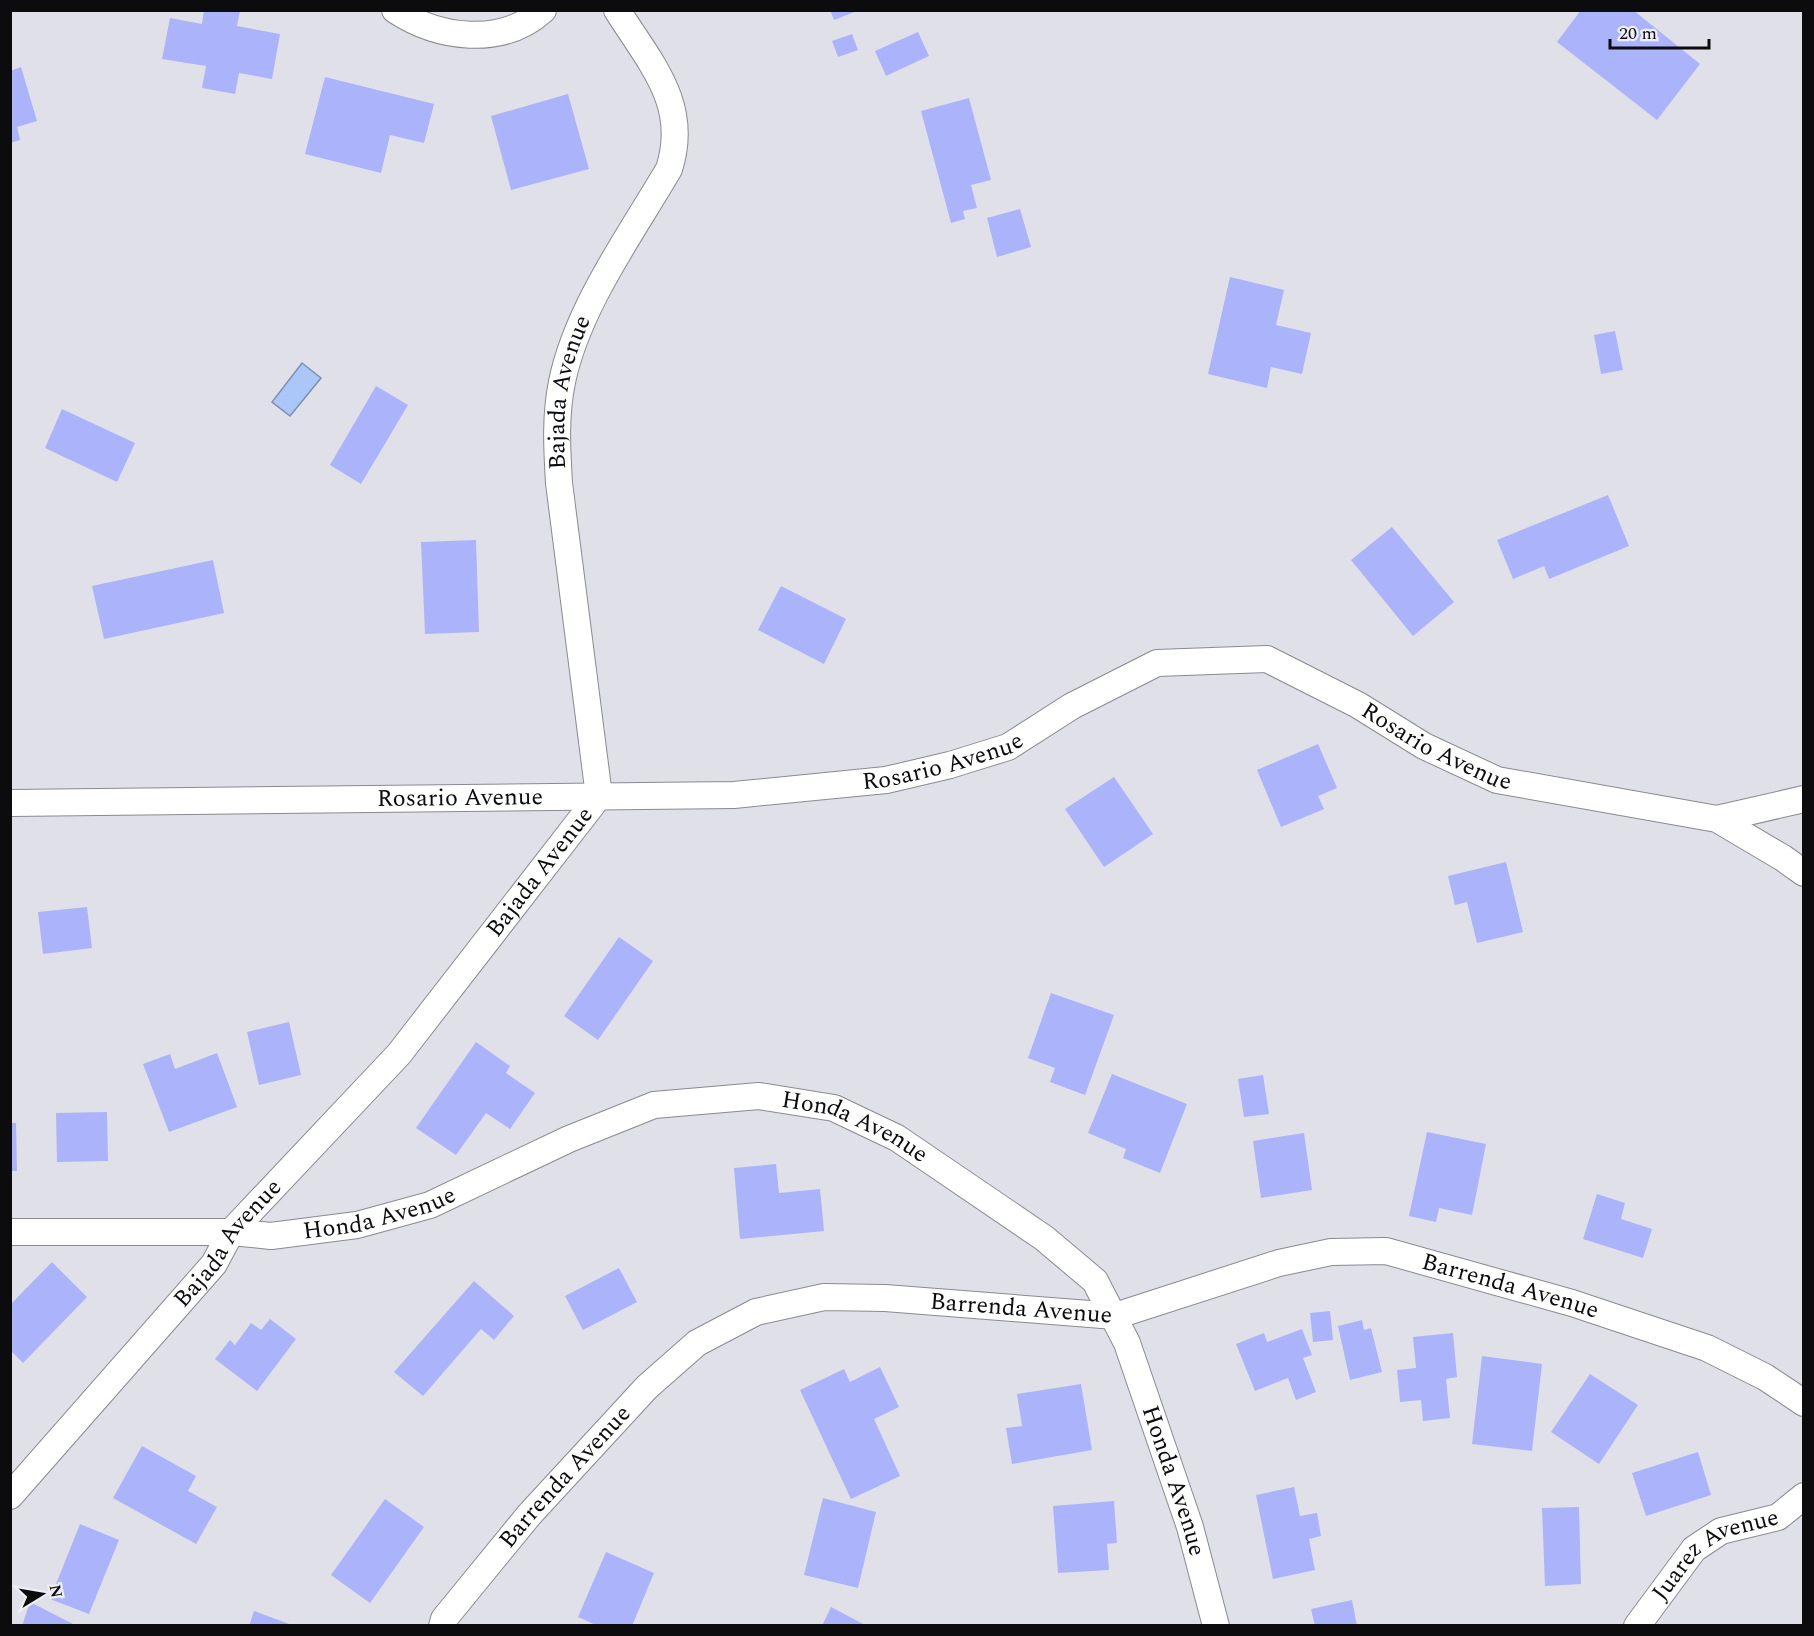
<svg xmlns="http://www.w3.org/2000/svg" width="1814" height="1636" viewBox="0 0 1814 1636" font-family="Spectral,serif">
<rect width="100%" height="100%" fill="#e0e1e8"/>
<polygon fill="#abc7f9" stroke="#7b8fb3" stroke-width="1.5" points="302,363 321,378 290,416 272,402"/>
<g fill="#abb3fa">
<polygon points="204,10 240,10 237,26 280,34 272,79 239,73 235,94 202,88 206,66 162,59 170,18 202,24"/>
<polygon points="830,10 857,10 857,11 834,20"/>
<polygon points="1581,10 1633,10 1700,64 1657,120 1557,42"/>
<polygon points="918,32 929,56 886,76 875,51"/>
<polygon points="852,34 858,50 838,57 832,41"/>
<polygon points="21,67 37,121 17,127 20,140 10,143 10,71"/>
<polygon points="325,77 434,104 424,143 390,135 381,173 305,154"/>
<polygon points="568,94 589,169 511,190 491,116"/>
<polygon points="969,98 991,180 971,185 977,208 963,211 965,219 951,223 921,111"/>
<polygon points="1020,209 1031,247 997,257 987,218"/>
<polygon points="1230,277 1284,290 1276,325 1311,333 1302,374 1271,367 1267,388 1208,374"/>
<polygon points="1615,331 1623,370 1601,374 1594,335"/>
<polygon points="376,386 408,405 361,484 330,465"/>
<polygon points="62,409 135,443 117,482 45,448"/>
<polygon points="1608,495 1629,546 1549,579 1544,566 1513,579 1497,540"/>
<polygon points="1392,527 1454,602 1413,636 1351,560"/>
<polygon points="476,540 479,632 425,634 421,542"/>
<polygon points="213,560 224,613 104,639 92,586"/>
<polygon points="781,586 846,619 824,664 758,630"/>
<polygon points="1318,744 1337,788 1318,796 1324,809 1281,827 1257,770"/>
<polygon points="1114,777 1153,834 1104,867 1065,809"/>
<polygon points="1506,862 1523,932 1477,943 1467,902 1455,905 1448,876"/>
<polygon points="87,907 92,948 43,954 38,912"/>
<polygon points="619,937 653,961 598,1040 564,1016"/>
<polygon points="1051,993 1114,1015 1085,1095 1050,1082 1055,1068 1028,1058"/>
<polygon points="289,1022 301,1075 259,1085 247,1032"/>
<polygon points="476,1042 510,1066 506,1073 535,1093 510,1129 486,1113 456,1155 416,1128"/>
<polygon points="217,1053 237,1107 169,1132 143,1064 170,1054 175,1069"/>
<polygon points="1112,1074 1187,1104 1160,1173 1123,1158 1126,1149 1088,1133"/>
<polygon points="1263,1075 1269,1114 1244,1117 1238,1079"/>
<polygon points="107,1112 108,1161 57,1162 56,1113"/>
<polygon points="10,1123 16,1123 17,1171 10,1171"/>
<polygon points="1427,1132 1486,1144 1472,1215 1439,1208 1436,1222 1409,1216"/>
<polygon points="1304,1133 1312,1190 1261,1198 1253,1141"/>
<polygon points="776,1164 779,1193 820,1189 824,1231 740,1239 734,1168"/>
<polygon points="1597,1194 1625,1203 1621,1219 1652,1229 1643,1258 1583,1239"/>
<polygon points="52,1262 87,1297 23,1363 10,1350 10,1305"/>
<polygon points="619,1268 637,1302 583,1330 565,1296"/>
<polygon points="474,1281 514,1316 494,1340 481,1329 423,1396 394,1372"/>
<polygon points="1330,1311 1333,1340 1313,1342 1310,1313"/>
<polygon points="270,1319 296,1339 257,1391 215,1359 230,1340 235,1345 251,1323 261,1330"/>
<polygon points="1362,1320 1364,1330 1371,1328 1382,1372 1350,1380 1338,1326"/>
<polygon points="1302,1329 1312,1355 1303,1358 1316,1392 1296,1400 1288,1378 1255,1391 1236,1344 1264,1333 1267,1342"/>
<polygon points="1453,1333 1457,1377 1446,1379 1450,1418 1423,1421 1421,1400 1400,1402 1397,1370 1416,1368 1413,1337"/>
<polygon points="1482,1356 1542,1364 1532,1451 1472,1444"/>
<polygon points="880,1367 899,1407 874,1419 900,1476 851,1499 800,1390 844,1369 850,1382"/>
<polygon points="1590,1374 1638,1405 1599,1464 1551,1432"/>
<polygon points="1081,1384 1092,1450 1012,1464 1006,1428 1022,1426 1017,1394"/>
<polygon points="142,1446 196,1476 188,1491 217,1507 196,1544 113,1498"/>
<polygon points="1698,1452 1711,1495 1646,1516 1632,1473"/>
<polygon points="1294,1487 1300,1516 1317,1513 1321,1536 1309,1539 1315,1570 1273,1579 1256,1495"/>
<polygon points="823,1498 876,1512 858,1588 804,1575"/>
<polygon points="385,1499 424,1527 370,1603 331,1575"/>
<polygon points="1114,1501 1117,1543 1107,1544 1109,1570 1058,1573 1053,1506"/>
<polygon points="1579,1507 1581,1584 1545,1586 1542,1508"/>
<polygon points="80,1524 119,1540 89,1614 50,1599"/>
<polygon points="606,1552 654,1573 632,1626 598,1626 578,1617"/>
<polygon points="1352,1600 1357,1626 1315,1626 1311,1609"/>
<polygon points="30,1602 77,1626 22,1626"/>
<polygon points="831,1607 867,1626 822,1626"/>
<polygon points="254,1611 292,1625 292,1626 249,1626"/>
</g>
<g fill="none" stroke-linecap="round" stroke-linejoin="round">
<g stroke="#898a91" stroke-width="28">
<g id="minor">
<path d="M395 10C439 39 502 47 543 10"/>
<path id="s1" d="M10 803 734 795 886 780 950 765 1008 747 1072 706 1157 663 1267 659 1358 705 1424 746 1497 780 1717 819 1783 858 1804 873"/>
<polyline points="1717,819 1804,799"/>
<path id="s2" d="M10 1232H231L271 1236 357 1225 430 1205 569 1139 654 1105 759 1096 834 1108 897 1138 1044 1238 1095 1281 1127 1343 1190 1527 1216 1626"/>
<path id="s3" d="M10 1496 214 1264 231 1232 399 1054 599 796 559 483C557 449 555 416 562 382 577 308 631 234 669 169 690 104 650 63 617 10"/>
<path id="s4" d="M442 1626 444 1619 529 1515 647 1387 697 1343 756 1312 824 1297 885 1298 1115 1316 1279 1263 1331 1252 1386 1251 1572 1303 1707 1348 1765 1377 1804 1403"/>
<path id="s5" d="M1637 1626 1694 1549 1721 1531 1778 1517 1804 1496"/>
</g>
</g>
<use href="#minor" stroke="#fff" stroke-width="26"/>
</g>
<g text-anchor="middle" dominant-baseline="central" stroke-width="6" stroke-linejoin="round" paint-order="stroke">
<g font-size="24" fill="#0c0c0f" stroke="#edeef6">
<text stroke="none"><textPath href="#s3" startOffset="1324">Bajada Avenue</textPath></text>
<text stroke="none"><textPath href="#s1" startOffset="1476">Rosario Avenue</textPath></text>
<text stroke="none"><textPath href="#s1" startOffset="936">Rosario Avenue</textPath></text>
<text stroke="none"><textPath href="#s1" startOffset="450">Rosario Avenue</textPath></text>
<text stroke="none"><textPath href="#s3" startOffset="820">Bajada Avenue</textPath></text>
<text stroke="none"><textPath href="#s2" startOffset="876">Honda Avenue</textPath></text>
<text stroke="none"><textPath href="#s2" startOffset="372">Honda Avenue</textPath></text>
<text stroke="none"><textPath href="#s3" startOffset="334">Bajada Avenue</textPath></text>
<text stroke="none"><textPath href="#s4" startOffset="1220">Barrenda Avenue</textPath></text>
<text stroke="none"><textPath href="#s4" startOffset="716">Barrenda Avenue</textPath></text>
<text stroke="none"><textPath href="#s4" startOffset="194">Barrenda Avenue</textPath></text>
<text stroke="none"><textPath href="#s2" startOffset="1380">Honda Avenue</textPath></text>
<text stroke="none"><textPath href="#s5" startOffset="111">Juarez Avenue</textPath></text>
</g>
</g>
<rect width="1814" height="1636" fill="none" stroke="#0c0c0f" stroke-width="24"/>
<g transform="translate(42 1594) rotate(79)" stroke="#edeef6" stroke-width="4.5" paint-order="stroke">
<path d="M0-4.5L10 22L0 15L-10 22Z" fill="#0c0c0f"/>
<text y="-9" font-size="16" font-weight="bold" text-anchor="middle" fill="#0c0c0f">N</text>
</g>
<path d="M1610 39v9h99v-9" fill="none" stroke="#0c0c0f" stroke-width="3"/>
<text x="1619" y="39" font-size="18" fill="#0c0c0f" stroke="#edeef6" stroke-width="4.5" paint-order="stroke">20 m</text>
</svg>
